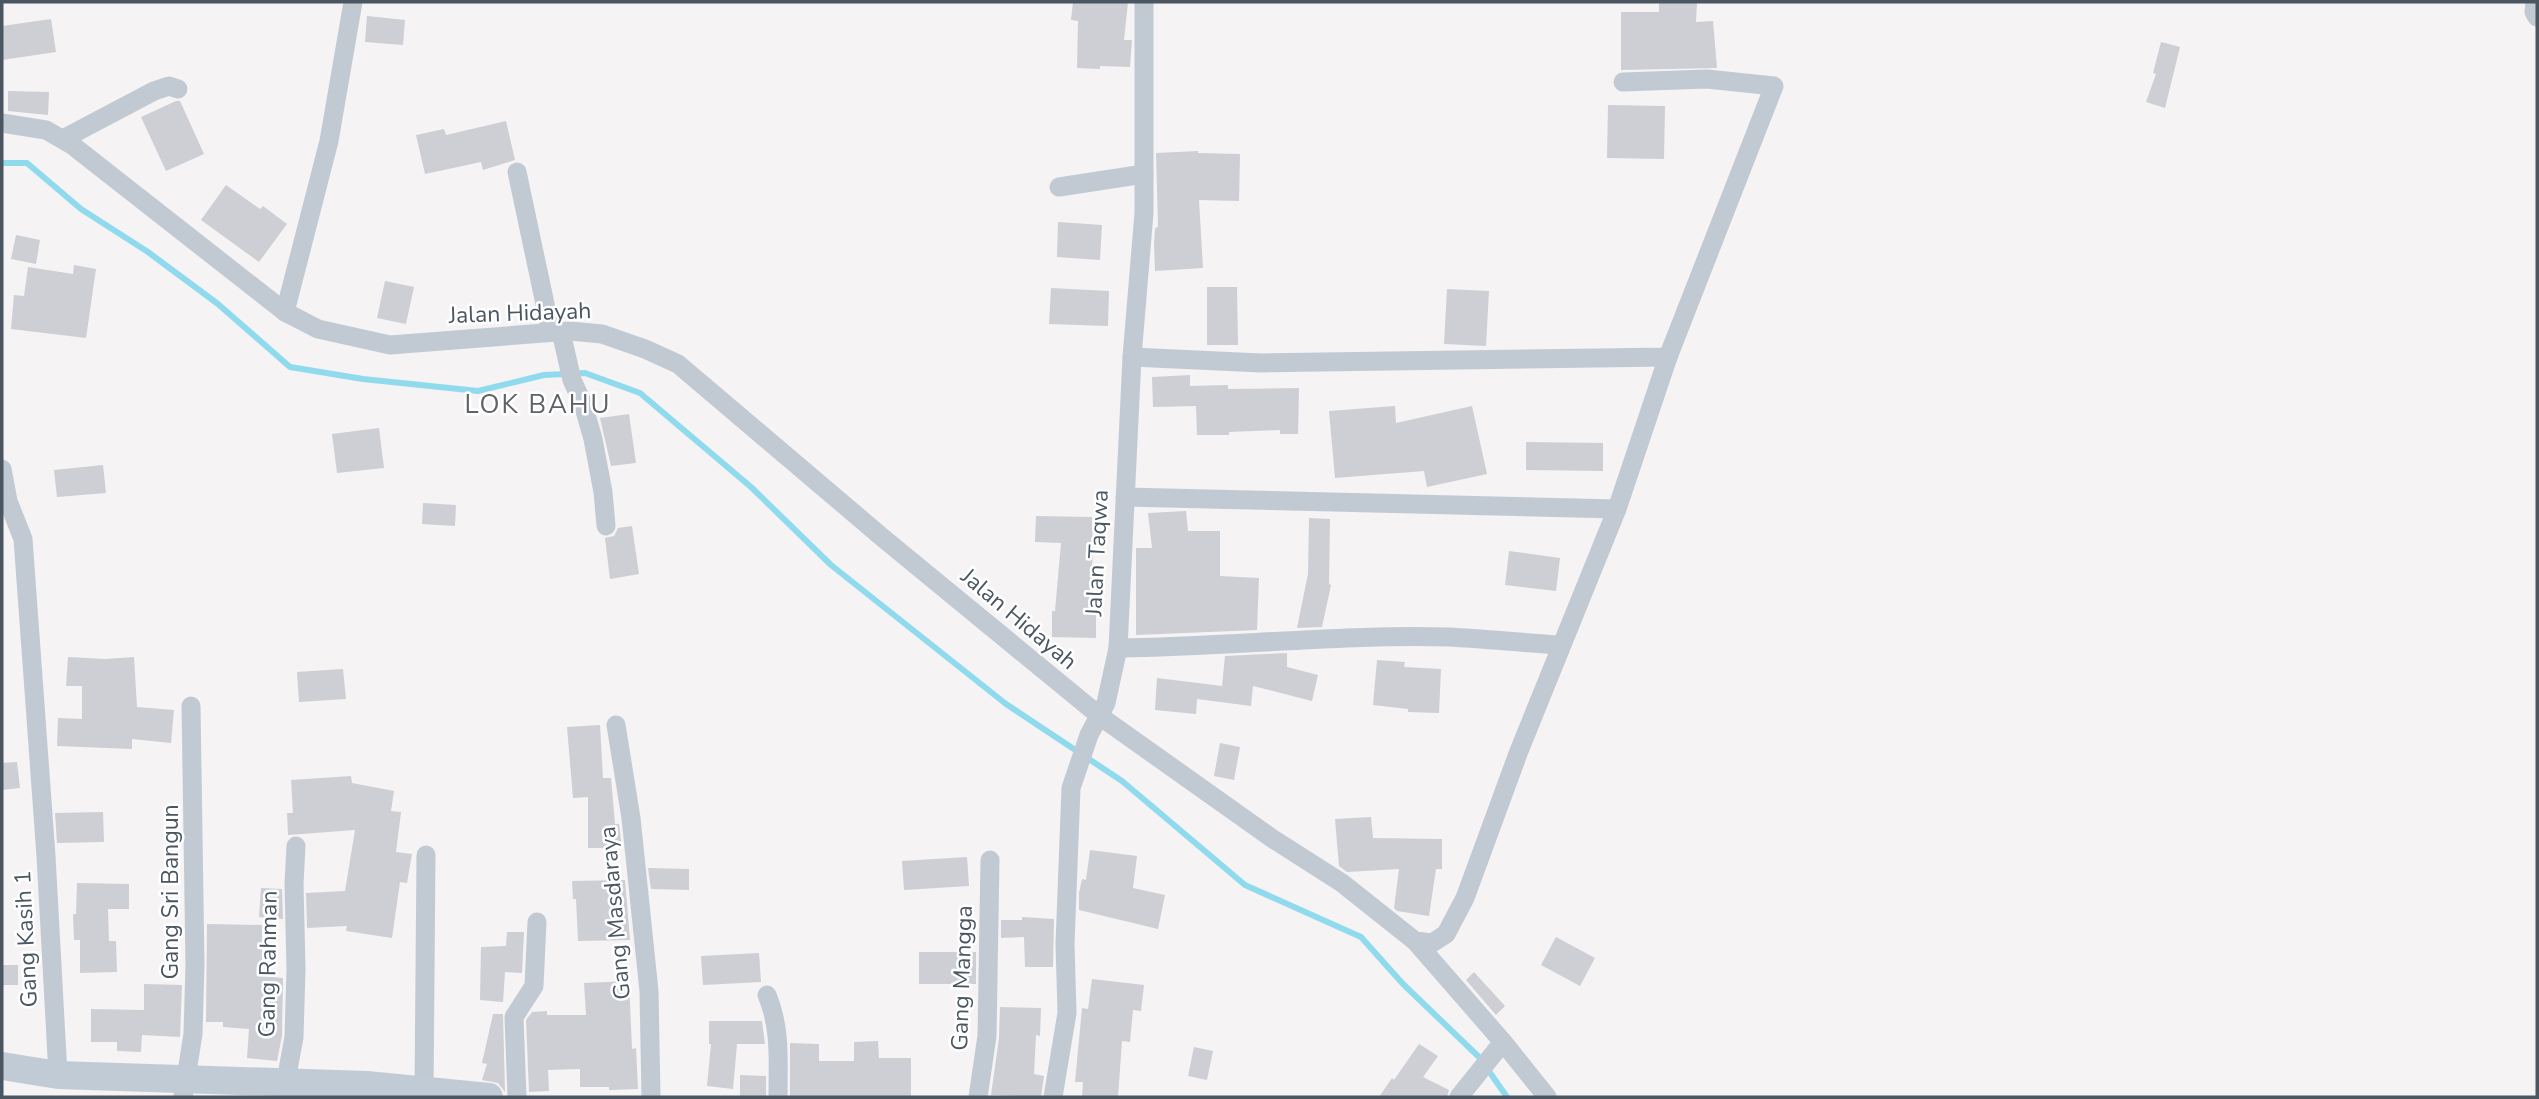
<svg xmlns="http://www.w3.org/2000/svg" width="2539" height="1099" viewBox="0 0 2539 1099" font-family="'Nunito Sans',sans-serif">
<rect width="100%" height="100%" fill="#f5f3f3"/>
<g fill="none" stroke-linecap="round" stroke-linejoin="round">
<polyline stroke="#90daee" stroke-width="6" points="2,163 27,163 81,209 148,252 218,304 290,367 363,379 478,391 544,375 585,373 640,393 751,487 831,565 1006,704 1122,781 1245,885 1361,937 1403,984 1479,1057 1507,1097"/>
</g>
<g fill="#cdcfd5">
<polygon points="1073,2 1128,2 1124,40 1132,40 1130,67 1100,66 1100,69 1077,68 1078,21 1071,20"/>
<polygon points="1659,2 1697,2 1696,22 1713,21 1717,68 1621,70 1621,12 1659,12"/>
<polygon points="367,16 405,20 403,45 365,42"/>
<polygon points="51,19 56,52 2,60 2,26"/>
<polygon points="2161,42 2180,47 2165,108 2146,102 2156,74 2153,73"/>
<polygon points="8,91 49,92 48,115 8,111"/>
<polygon points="176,101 180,101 204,154 166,171 141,117"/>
<polygon points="1608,105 1665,106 1664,159 1607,158"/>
<polygon points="506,121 515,160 483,170 481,162 425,174 416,135 444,129 446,135"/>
<polygon points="1198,151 1198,153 1240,154 1239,201 1199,200 1203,268 1155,271 1154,244 1155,228 1158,227 1156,153"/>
<polygon points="226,185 260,209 263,206 287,224 259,262 201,220"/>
<polygon points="1058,222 1102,225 1100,260 1057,257"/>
<polygon points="16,235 40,240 36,264 11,259"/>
<polygon points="74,265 96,269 86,338 11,329 14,295 24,296 28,267 73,274"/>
<polygon points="385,281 414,287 406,324 377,318"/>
<polygon points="1207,287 1237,287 1238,345 1207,345"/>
<polygon points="1051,288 1109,291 1108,326 1049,324"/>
<polygon points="1447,289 1489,291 1486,346 1444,344"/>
<polygon points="1190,375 1190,386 1228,385 1228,389 1299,388 1298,434 1280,434 1280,430 1229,432 1229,435 1197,435 1196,406 1153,407 1152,377"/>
<polygon points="1395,406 1396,423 1472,406 1487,474 1427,487 1424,471 1335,478 1329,411"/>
<polygon points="629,414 636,463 611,466 600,418"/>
<polygon points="379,428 384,468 337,473 332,434"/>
<polygon points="1526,442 1603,443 1603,471 1526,470"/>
<polygon points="103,465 106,493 57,497 54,470"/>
<polygon points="423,503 456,505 455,526 422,524"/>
<polygon points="1186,511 1188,531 1220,531 1220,576 1259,578 1257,630 1136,635 1136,548 1152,548 1148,513"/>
<polygon points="1036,516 1092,517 1093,554 1088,612 1096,612 1096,638 1052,637 1052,611 1055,611 1061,543 1035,542"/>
<polygon points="1309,518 1330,519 1329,584 1331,585 1322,627 1297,628 1308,574"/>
<polygon points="632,526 639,574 610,579 605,538 614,536 618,528"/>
<polygon points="1509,551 1560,558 1556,591 1505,585"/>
<polygon points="1287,653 1287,667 1318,675 1312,701 1253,686 1251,706 1197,699 1196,714 1155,710 1157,678 1222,686 1225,656"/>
<polygon points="68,657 105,659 134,657 137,707 174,710 171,743 132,739 132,749 57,746 58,718 82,719 82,686 66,686"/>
<polygon points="1377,660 1405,662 1404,667 1441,669 1439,713 1408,712 1408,709 1373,705"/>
<polygon points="343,669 346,699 299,702 297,672"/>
<polygon points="600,725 603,778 611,778 615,824 619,824 622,848 588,848 588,797 573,798 567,727"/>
<polygon points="1220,743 1240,747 1234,780 1214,776"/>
<polygon points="17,762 20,788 2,790 2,763"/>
<polygon points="351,776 352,783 394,791 391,811 401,812 396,852 412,854 407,883 400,882 392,938 346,931 347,926 307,928 306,893 345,891 355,830 288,835 287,813 293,813 291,780"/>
<polygon points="103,812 104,842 57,843 55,813"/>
<polygon points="1371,817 1373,838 1442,839 1442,869 1436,869 1429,916 1397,911 1394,908 1399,869 1347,872 1339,866 1335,819"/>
<polygon points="1090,850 1137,856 1133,888 1165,895 1158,929 1079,910 1079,893 1082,879 1086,880"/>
<polygon points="967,857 969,886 904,890 902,861"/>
<polygon points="648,868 689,869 689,890 651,889"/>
<polygon points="625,880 630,940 578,941 576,899 573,899 572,881"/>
<polygon points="77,883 129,884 129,909 108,909 109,941 116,941 117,972 80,973 80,940 74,940 73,914 76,914"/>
<polygon points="261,888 282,889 283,919 259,917"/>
<polygon points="1022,917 1054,919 1053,967 1025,967 1024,937 1001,938 1001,920 1022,920"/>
<polygon points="207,924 262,925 262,976 283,978 282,1036 277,1061 247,1058 249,1029 223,1027 223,1022 206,1022"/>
<polygon points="507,932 524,932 522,973 505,972 503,1002 480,1000 481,947 506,946"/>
<polygon points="1556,937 1595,958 1580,986 1541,965"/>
<rect x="919" y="952" width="57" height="32"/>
<polygon points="759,953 761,982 703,985 701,956"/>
<rect x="2" y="965" width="16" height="20"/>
<polygon points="1474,972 1505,1006 1496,1015 1466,980"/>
<polygon points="1092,979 1144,985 1141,1011 1133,1010 1130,1042 1122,1041 1118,1097 1082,1097 1083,1082 1075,1082 1082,1008 1088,1009"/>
<polygon points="629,981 632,1049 636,1048 638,1089 609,1090 609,1087 580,1087 580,1069 548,1070 549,1091 529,1092 526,1020 532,1012 547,1011 547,1015 586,1015 584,983"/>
<polygon points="144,984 182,985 180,1037 142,1035 141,1052 117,1051 117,1042 91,1042 91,1009 144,1010"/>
<polygon points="1000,1007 1041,1008 1040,1036 1036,1035 1034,1074 1044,1076 1041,1097 991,1095 999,1038"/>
<polygon points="493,1014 503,1014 505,1092 498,1083 482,1080 487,1064 482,1063"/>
<polygon points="709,1021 762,1021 765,1044 737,1044 733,1089 707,1086 711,1044 709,1044"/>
<polygon points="878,1041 879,1058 911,1058 911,1097 790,1097 790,1043 819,1044 819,1061 854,1061 854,1042"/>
<polygon points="1419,1044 1438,1056 1423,1077 1449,1090 1447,1097 1379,1097 1392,1078 1394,1080"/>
<polygon points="1194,1047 1213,1051 1207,1080 1188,1076"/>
<polygon points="740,1075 766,1076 766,1097 740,1097"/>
</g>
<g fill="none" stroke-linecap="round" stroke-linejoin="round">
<g stroke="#c1cad2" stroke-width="19">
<polyline points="2535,2 2534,12 2537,17"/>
<polyline points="2,123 46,130 72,145 285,312 318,329 390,345 570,331 602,334 645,349 678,364 883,538 1101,717 1273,839 1342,883 1415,941 1432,943 1446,934 1465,898 1519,751 1617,509 1668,357"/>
<polyline points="63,139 154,91 169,86 178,89"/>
<polyline points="517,172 551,332"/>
<polyline points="1059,187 1144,174"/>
<polyline points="285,312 329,141 353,2"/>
<polyline points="561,332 572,380 583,404 593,439 603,492 606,526"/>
<polyline points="1132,357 1261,363 1668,357 1774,86 1707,79 1623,82"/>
<polyline points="2,469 8,501 23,539 46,856 58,1075"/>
<polyline points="1125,497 1617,509"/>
<path d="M1118 648C1228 647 1339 634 1449 637 1487 639 1524 643 1561 645"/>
<polyline points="616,725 631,818 649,991 651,1097"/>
<polyline points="1415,941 1503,1042 1547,1097"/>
<path d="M767 995C781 1028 778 1062 778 1097"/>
<polyline points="424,1091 426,855"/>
<polyline points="183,1097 193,1034 195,964 191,706"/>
<polyline points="283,1097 294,1037 296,969 294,884 296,846"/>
<polyline points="517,1097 514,1017 534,986 537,922"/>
<polyline points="978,1097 987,1036 990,860"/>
<polyline points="1053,1097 1067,1013 1065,944 1071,788 1089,735 1106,703 1118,648 1132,357 1144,213 1144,2"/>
<polyline points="1459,1097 1503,1042"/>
</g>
<polyline stroke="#c1cbd6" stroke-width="28" points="2,1066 58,1075 367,1085 489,1097"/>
</g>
<g text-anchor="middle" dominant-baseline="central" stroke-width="5" stroke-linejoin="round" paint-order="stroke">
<g font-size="23" fill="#4a5661" stroke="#fff">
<text transform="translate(520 313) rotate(-2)">Jalan Hidayah</text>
<text transform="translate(1097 553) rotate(-87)">Jalan Taqwa</text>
<text transform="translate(1019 619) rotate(40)">Jalan Hidayah</text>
<text transform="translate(170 892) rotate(-90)">Gang Sri Bangun</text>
<text transform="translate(615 913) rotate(-95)">Gang Masdaraya</text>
<text transform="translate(26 939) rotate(-93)">Gang Kasih 1</text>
<text transform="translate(268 964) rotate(-89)">Gang Rahman</text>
<text transform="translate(962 978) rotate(-88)">Gang Mangga</text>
</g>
<g font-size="26" letter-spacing="2" fill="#5f6368" stroke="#fff">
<text x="538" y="404">LOK BAHU</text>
</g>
</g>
<rect width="2539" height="1099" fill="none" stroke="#4a5661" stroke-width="7"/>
</svg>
